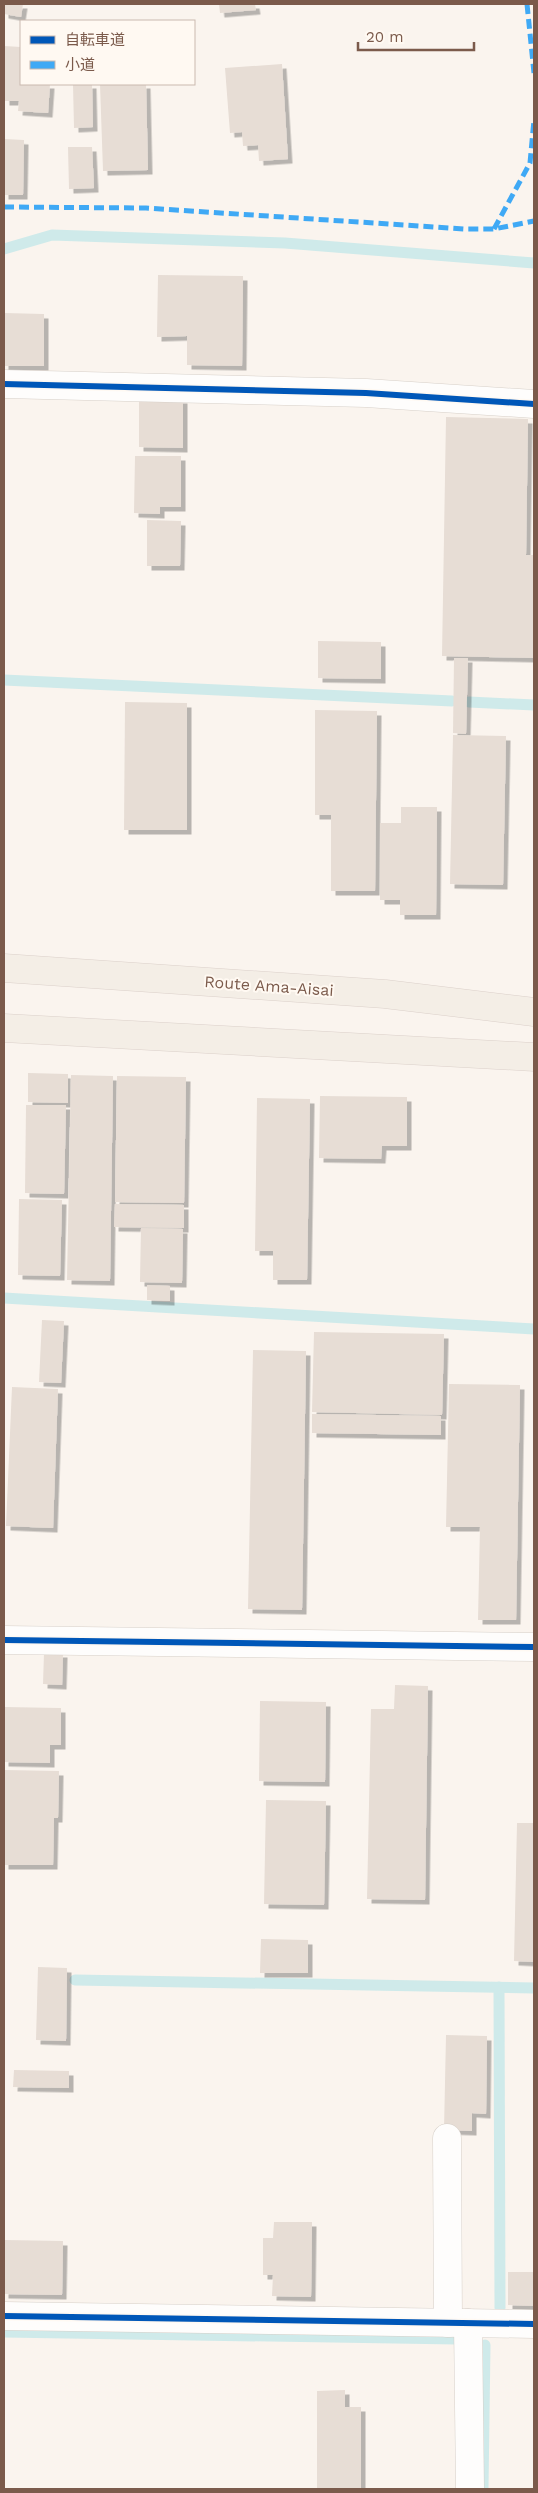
<svg xmlns="http://www.w3.org/2000/svg" width="538" height="2493" viewBox="0 0 538 2493" font-family="'Work Sans','Noto Sans JP',sans-serif">
<defs>
<filter id="shadow"><feDropShadow dx="4.5" dy="4.5" stdDeviation="0" flood-color="#0004"/></filter>
</defs>
<rect width="100%" height="100%" fill="#faf4ee"/>
<g fill="none" stroke-linecap="round" stroke-linejoin="round">
<g stroke="#cfeaea" stroke-width="11">
<polyline points="4,249 52,235 285,243 534,263"/>
<polyline points="4,680 452,701"/>
<polyline points="469,702 534,705"/>
<polyline points="4,1298 534,1329"/>
<polyline points="75,1980 534,1988"/>
<polyline points="499,1987 500,2308"/>
<polyline points="4,2332 457,2339"/>
<polyline points="483,2488 485,2345"/>
</g>
</g>
<g fill="#e7ddd5" filter="url(#shadow)">
<polygon points="4,4 23,4 21,17 4,14"/>
<polygon points="219,4 255,4 256,10 220,13"/>
<polygon points="4,46 21,47 21,84 50,84 48,113 18,111 19,101 5,101"/>
<polygon points="282,64 288,159 259,161 258,145 243,146 242,132 230,133 225,68"/>
<polygon points="73,84 92,84 93,127 74,128"/>
<polygon points="100,84 146,84 148,170 103,171"/>
<polygon points="4,139 24,140 23,195 4,195"/>
<polygon points="68,147 92,147 94,188 69,189"/>
<polygon points="158,275 243,276 242,366 187,365 187,336 157,337"/>
<polygon points="4,313 44,314 44,366 4,366"/>
<polygon points="139,399 183,399 183,448 139,447"/>
<polygon points="446,417 528,419 526,555 534,555 533,658 442,656"/>
<polygon points="135,456 181,456 181,507 160,507 160,514 134,513"/>
<polygon points="147,520 181,521 180,566 147,566"/>
<polygon points="318,641 381,642 381,679 318,678"/>
<polygon points="454,658 468,658 466,734 453,733"/>
<polygon points="125,702 187,703 187,830 124,830"/>
<polygon points="315,710 377,711 375,891 331,891 331,815 315,815"/>
<polygon points="453,735 506,736 503,885 450,884"/>
<polygon points="401,807 437,807 436,915 400,915 400,900 380,900 380,823 401,823"/>
<polygon points="28,1073 68,1074 68,1103 28,1102"/>
<polygon points="71,1075 113,1076 110,1281 67,1280"/>
<polygon points="117,1076 186,1077 184,1203 115,1202"/>
<polygon points="320,1096 407,1097 407,1146 382,1146 381,1159 319,1158"/>
<polygon points="257,1098 310,1099 307,1280 273,1280 273,1251 255,1251"/>
<polygon points="26,1105 66,1105 64,1194 25,1193"/>
<polygon points="19,1199 62,1200 60,1276 18,1275"/>
<polygon points="115,1204 184,1205 184,1228 114,1227"/>
<polygon points="141,1228 183,1229 182,1283 140,1282"/>
<polygon points="147,1285 170,1286 170,1301 147,1300"/>
<polygon points="42,1320 64,1321 61,1383 39,1382"/>
<polygon points="314,1332 444,1334 442,1415 312,1412"/>
<polygon points="253,1350 306,1351 302,1610 248,1609"/>
<polygon points="449,1384 520,1385 516,1620 478,1620 480,1527 446,1527"/>
<polygon points="12,1387 58,1389 53,1528 6,1526"/>
<polygon points="312,1414 441,1416 441,1435 312,1433"/>
<polygon points="44,1653 63,1653 62,1685 43,1684"/>
<polygon points="395,1685 428,1686 425,1900 367,1899 371,1709 394,1709"/>
<polygon points="260,1701 326,1702 325,1782 259,1781"/>
<polygon points="4,1707 61,1708 61,1745 50,1745 50,1763 4,1762"/>
<polygon points="4,1770 59,1771 58,1818 54,1818 53,1865 4,1865"/>
<polygon points="266,1800 326,1801 324,1905 264,1904"/>
<polygon points="517,1823 534,1823 534,1962 514,1961"/>
<polygon points="261,1939 308,1940 308,1973 260,1973"/>
<polygon points="38,1967 67,1968 66,2041 36,2040"/>
<polygon points="446,2035 487,2036 486,2114 472,2113 472,2131 444,2130"/>
<polygon points="14,2070 69,2071 69,2088 13,2087"/>
<polygon points="274,2222 312,2222 311,2297 272,2296 273,2275 263,2275 263,2238 273,2238"/>
<polygon points="4,2240 63,2241 62,2295 4,2294"/>
<polygon points="508,2272 534,2272 534,2306 508,2305"/>
<polygon points="345,2390 345,2407 361,2407 361,2489 317,2489 317,2391"/>
</g>
<g fill="none" stroke-linecap="round" stroke-linejoin="round">
<g stroke="#d7d0c9" stroke-width="29">
<g id="minor">
<polyline points="4,384 366,393 534,404"/>
<polyline points="4,1640 534,1647"/>
<polyline points="447,2138 448,2323"/>
<polyline points="4,2316 534,2324"/>
<polyline points="468,2323 470,2489"/>
</g>
</g>
<g stroke="#dbd0ca" stroke-width="29">
<g id="major">
<polyline points="4,968 385,994 534,1012"/>
<polyline points="4,1028 534,1057"/>
</g>
</g>
<use href="#minor" stroke="#fefdfc" stroke-width="28"/>
<use href="#major" stroke="#f4eee6" stroke-width="28"/>
<g stroke="#3fa9f5" stroke-width="5" stroke-dasharray="10 5" stroke-linecap="butt">
<polyline points="527,4 534,73"/>
<polyline points="4,207 146,208 464,229 494,229 534,221"/>
<polyline points="494,229 530,163 534,120"/>
</g>
<g stroke="#fff9f2" stroke-width="9">
<g id="cycleway">
<polyline points="4,384 366,393 534,404"/>
<polyline points="4,1640 534,1647"/>
<polyline points="4,2316 534,2324"/>
</g>
</g>
<use href="#cycleway" stroke="#0057b8" stroke-width="6"/>
</g>
<g text-anchor="middle" dominant-baseline="central" stroke-width="4" stroke-linejoin="round" paint-order="stroke">
<g font-size="16" fill="#7b5a4b" stroke="#fff9f2">
<text transform="translate(269 986) rotate(4)">Route Ama-Aisai</text>
</g>
</g>
<rect width="538" height="2493" fill="none" stroke="#7b5a4b" stroke-width="10"/>
<rect x="20" y="20" width="175" height="65" fill="#fff9f2" stroke="#cab9af"/>
<rect x="30" y="36" width="25" height="8" fill="#0057b8" stroke="#cab9af"/>
<text x="65" y="45" font-size="15" fill="#7b5a4b">自転車道</text>
<rect x="30" y="61" width="25" height="8" fill="#3fa9f5" stroke="#cab9af"/>
<text x="65" y="70" font-size="15" fill="#7b5a4b">小道</text>
<path d="M358 42v8h116v-8" fill="none" stroke="#7b5a4b" stroke-width="2.5"/>
<text x="366" y="42" font-size="15" fill="#7b5a4b" stroke="#fff9f2" stroke-width="4" paint-order="stroke">20 m</text>
</svg>
